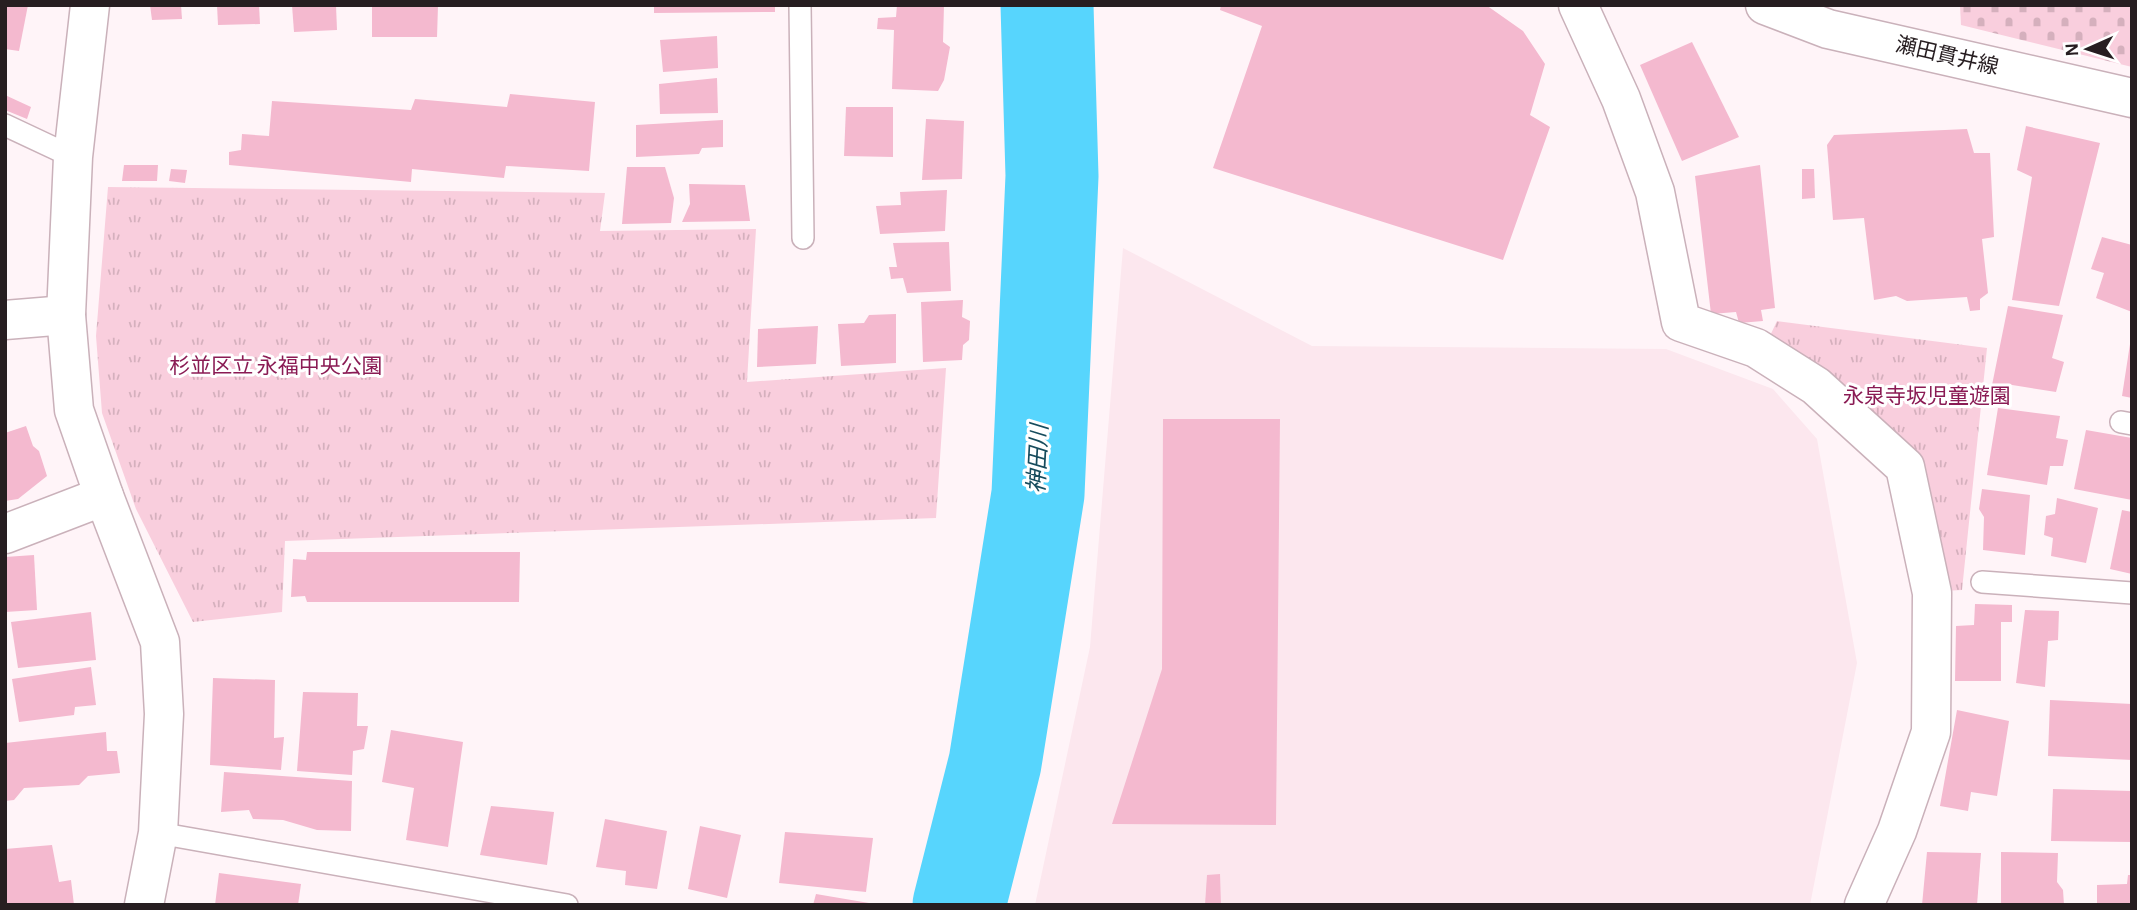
<svg xmlns="http://www.w3.org/2000/svg" width="2137" height="910" viewBox="0 0 2137 910" font-family="'Alegreya Sans','Noto Sans JP',sans-serif">
<defs>
<pattern id="cemetery-stones" width="16" height="16" patternUnits="userSpaceOnUse" patternTransform="scale(1.75)"><rect width="16" height="16" fill="#f9cedd"/><path d="M2 7V4a2 2 0 0 1 4 0v3zM10 15v-3a2 2 0 0 1 4 0v3z" fill="#d5b0bd"/></pattern>
<pattern id="park-tufts" width="24" height="20" patternUnits="userSpaceOnUse" patternTransform="scale(1.75)"><rect width="24" height="20" fill="#f9cedd"/><path d="M3 7l-1-3M5 7V3M7 7l1-3M15 17l-1-3M17 17v-4M19 17l1-3" fill="none" stroke="#d5b0bd"/></pattern>
</defs>
<rect width="100%" height="100%" fill="#fff4f8"/>
<polygon fill="#fce7ee" points="1123,248 1312,346 1666,349 1773,389 1817,439 1857,663 1810,905 1035,905 1090,647"/>
<polygon fill="url(#cemetery-stones)" points="1960,5 2132,5 2132,67 1961,25"/>
<g fill="url(#park-tufts)">
<polygon points="108,187 605,193 600,231 756,229 747,382 946,368 936,518 285,541 282,612 193,622 136,509 102,413 96,336"/>
<polygon points="1777,321 1987,348 1962,590 1943,591 1915,462 1768,340"/>
</g>
<g fill="none" stroke-linecap="round" stroke-linejoin="round">
<polyline stroke="#57d5fd" stroke-width="93" points="959,905 995,763 1038,494 1052,176 1047,5"/>
</g>
<g fill="#f4b9cf">
<polygon points="5,5 28,5 19,51 5,49"/>
<polygon points="150,5 181,5 182,19 152,20"/>
<polygon points="217,5 259,5 260,24 218,25"/>
<polygon points="292,5 336,5 337,30 294,32"/>
<polygon points="372,5 438,5 437,37 372,37"/>
<polygon points="654,5 775,5 775,12 654,13"/>
<polygon points="897,5 944,5 943,42 950,47 944,80 938,91 892,89 894,30 877,29 878,18 896,17"/>
<polygon points="1221,5 1486,5 1523,31 1545,64 1530,115 1550,127 1503,260 1213,168 1262,26 1220,10"/>
<polygon points="717,36 718,68 663,72 660,40"/>
<polygon points="1692,42 1739,137 1682,161 1640,65"/>
<polygon points="717,78 718,113 660,114 659,84"/>
<polygon points="510,94 595,102 589,171 506,166 504,178 412,169 411,182 229,165 229,152 241,150 242,134 269,136 272,101 411,110 415,99 507,107"/>
<polygon points="5,95 31,107 27,119 5,110"/>
<polygon points="846,107 893,107 893,157 844,156"/>
<polygon points="926,119 964,121 962,179 922,180"/>
<polygon points="723,120 723,147 702,148 699,154 636,157 636,125"/>
<polygon points="2026,126 2100,143 2059,306 2012,300 2032,177 2017,170"/>
<polygon points="1967,129 1974,153 1990,153 1994,237 1982,239 1988,293 1980,299 1980,310 1970,311 1967,297 1907,301 1896,296 1874,300 1864,218 1833,220 1827,145 1834,135"/>
<polygon points="124,165 158,165 157,181 122,181"/>
<polygon points="1760,165 1775,308 1761,310 1763,321 1739,323 1736,312 1711,314 1695,176"/>
<polygon points="627,167 665,167 674,198 671,223 622,224"/>
<polygon points="171,169 187,170 185,183 169,181"/>
<polygon points="1802,169 1814,169 1815,198 1802,199"/>
<polygon points="689,184 745,185 750,221 682,222 690,204"/>
<polygon points="947,190 945,231 880,234 876,206 901,205 900,192"/>
<polygon points="2102,237 2132,245 2132,312 2096,298 2104,273 2091,269"/>
<polygon points="949,242 951,291 907,293 903,278 891,279 889,267 897,267 893,243"/>
<polygon points="963,300 962,317 970,321 969,340 963,345 962,360 923,362 921,302"/>
<polygon points="2008,306 2063,315 2052,358 2064,362 2056,392 2006,384 2003,397 1990,395"/>
<polygon points="896,314 896,363 841,366 838,324 864,323 869,315"/>
<polygon points="818,326 816,364 757,367 758,329"/>
<polygon points="2130,344 2132,344 2132,398 2122,396"/>
<polygon points="1998,408 2060,416 2056,438 2068,440 2063,466 2050,466 2047,485 1987,475"/>
<polygon points="1163,419 1280,419 1276,825 1112,824 1162,669"/>
<polygon points="26,426 33,446 39,451 47,476 18,499 5,501 5,433"/>
<polygon points="2086,430 2132,438 2132,500 2074,489"/>
<polygon points="1982,489 2030,495 2025,555 1983,550 1984,517 1979,509"/>
<polygon points="2057,498 2098,508 2086,563 2051,556 2053,538 2044,535 2046,516 2055,514"/>
<polygon points="2122,510 2132,512 2132,574 2110,569"/>
<polygon points="307,552 520,552 519,602 307,602 305,596 291,597 293,559 306,560"/>
<polygon points="34,555 37,610 5,612 5,557"/>
<polygon points="1975,604 2012,605 2012,622 2001,622 2001,681 1955,681 1956,626 1974,625"/>
<polygon points="2025,610 2059,611 2058,640 2048,641 2045,687 2016,683"/>
<polygon points="91,612 96,660 18,668 11,622"/>
<polygon points="91,667 96,705 75,707 74,715 19,722 12,679"/>
<polygon points="213,678 275,680 274,738 284,737 281,770 210,765"/>
<polygon points="303,692 358,693 357,726 368,726 364,749 353,751 352,775 297,771"/>
<polygon points="2050,700 2132,704 2132,760 2048,756"/>
<polygon points="1957,710 2009,721 1997,796 1971,792 1968,811 1940,806"/>
<polygon points="391,730 463,742 448,847 406,840 414,788 382,782"/>
<polygon points="106,732 107,751 117,751 120,773 88,776 79,785 24,788 14,800 5,801 5,743"/>
<polygon points="224,772 352,781 351,831 317,830 283,820 253,819 249,810 221,812"/>
<polygon points="2053,789 2132,791 2132,842 2051,841"/>
<polygon points="491,806 554,812 547,865 480,855"/>
<polygon points="605,819 667,831 657,889 625,885 626,871 596,867"/>
<polygon points="700,826 741,835 727,898 688,889"/>
<polygon points="785,832 873,838 866,892 779,883"/>
<polygon points="52,845 59,882 71,880 74,905 5,905 5,849"/>
<polygon points="1927,852 1981,853 1977,905 1922,905"/>
<polygon points="2001,852 2058,853 2057,882 2063,890 2064,905 2001,905"/>
<polygon points="219,873 301,884 298,905 215,905"/>
<polygon points="1220,874 1221,905 1205,905 1207,875"/>
<polygon points="2128,875 2132,875 2132,905 2097,905 2097,885 2127,884"/>
<polygon points="816,894 869,903 869,905 813,905"/>
</g>
<g fill="none" stroke-linecap="round" stroke-linejoin="round">
<g stroke="#cab1ba" stroke-width="24">
<g id="lane">
<polyline points="800,5 803,238"/>
<polyline points="5,125 73,157"/>
<polyline points="2121,422 2132,424"/>
<polyline points="1982,582 2132,593"/>
<polyline points="158,833 567,905"/>
</g>
</g>
<g stroke="#cab1ba" stroke-width="41">
<g id="street">
<polyline points="1578,5 1621,99 1655,192 1681,322 1756,348 1816,386 1905,467 1932,593 1931,732 1897,831 1864,905"/>
<polyline points="5,320 66,315"/>
<polyline points="5,534 104,496"/>
</g>
</g>
<g stroke="#cab1ba" stroke-width="41">
<g id="secondary">
<polyline points="90,5 73,157 66,315 74,410 104,496 160,642 164,714 158,833 144,905"/>
<polyline points="1765,5 1828,29 2132,98"/>
</g>
</g>
<use href="#lane" stroke="#fff" stroke-width="21"/>
<use href="#street" stroke="#fff" stroke-width="38"/>
<use href="#secondary" stroke="#fff" stroke-width="38"/>
</g>
<g text-anchor="middle" dominant-baseline="central" stroke-width="6" stroke-linejoin="round" paint-order="stroke">
<g font-size="21" fill="#271e21" stroke="#fff">
<text transform="translate(1947 56) rotate(13)">瀬田貫井線</text>
</g>
<g font-size="21" fill="#8a1b54" stroke="#fff">
<text x="276" y="366">杉並区立 永福中央公園</text>
<text x="1927" y="396">永泉寺坂児童遊園</text>
</g>
<g font-size="23" font-style="italic" fill="#174c5d" stroke="#fff">
<text transform="translate(1039 459) rotate(-87)">神田川</text>
</g>
</g>
<rect width="2137" height="910" fill="none" stroke="#271e21" stroke-width="14"/>
<g transform="translate(2088 49) rotate(267)" stroke="#ffffff" stroke-width="5" paint-order="stroke">
<path d="M0-5L12 26L0 18L-12 26Z" fill="#271e21"/>
<text y="-10" font-size="19" font-weight="bold" text-anchor="middle" fill="#271e21">N</text>
</g>
</svg>
